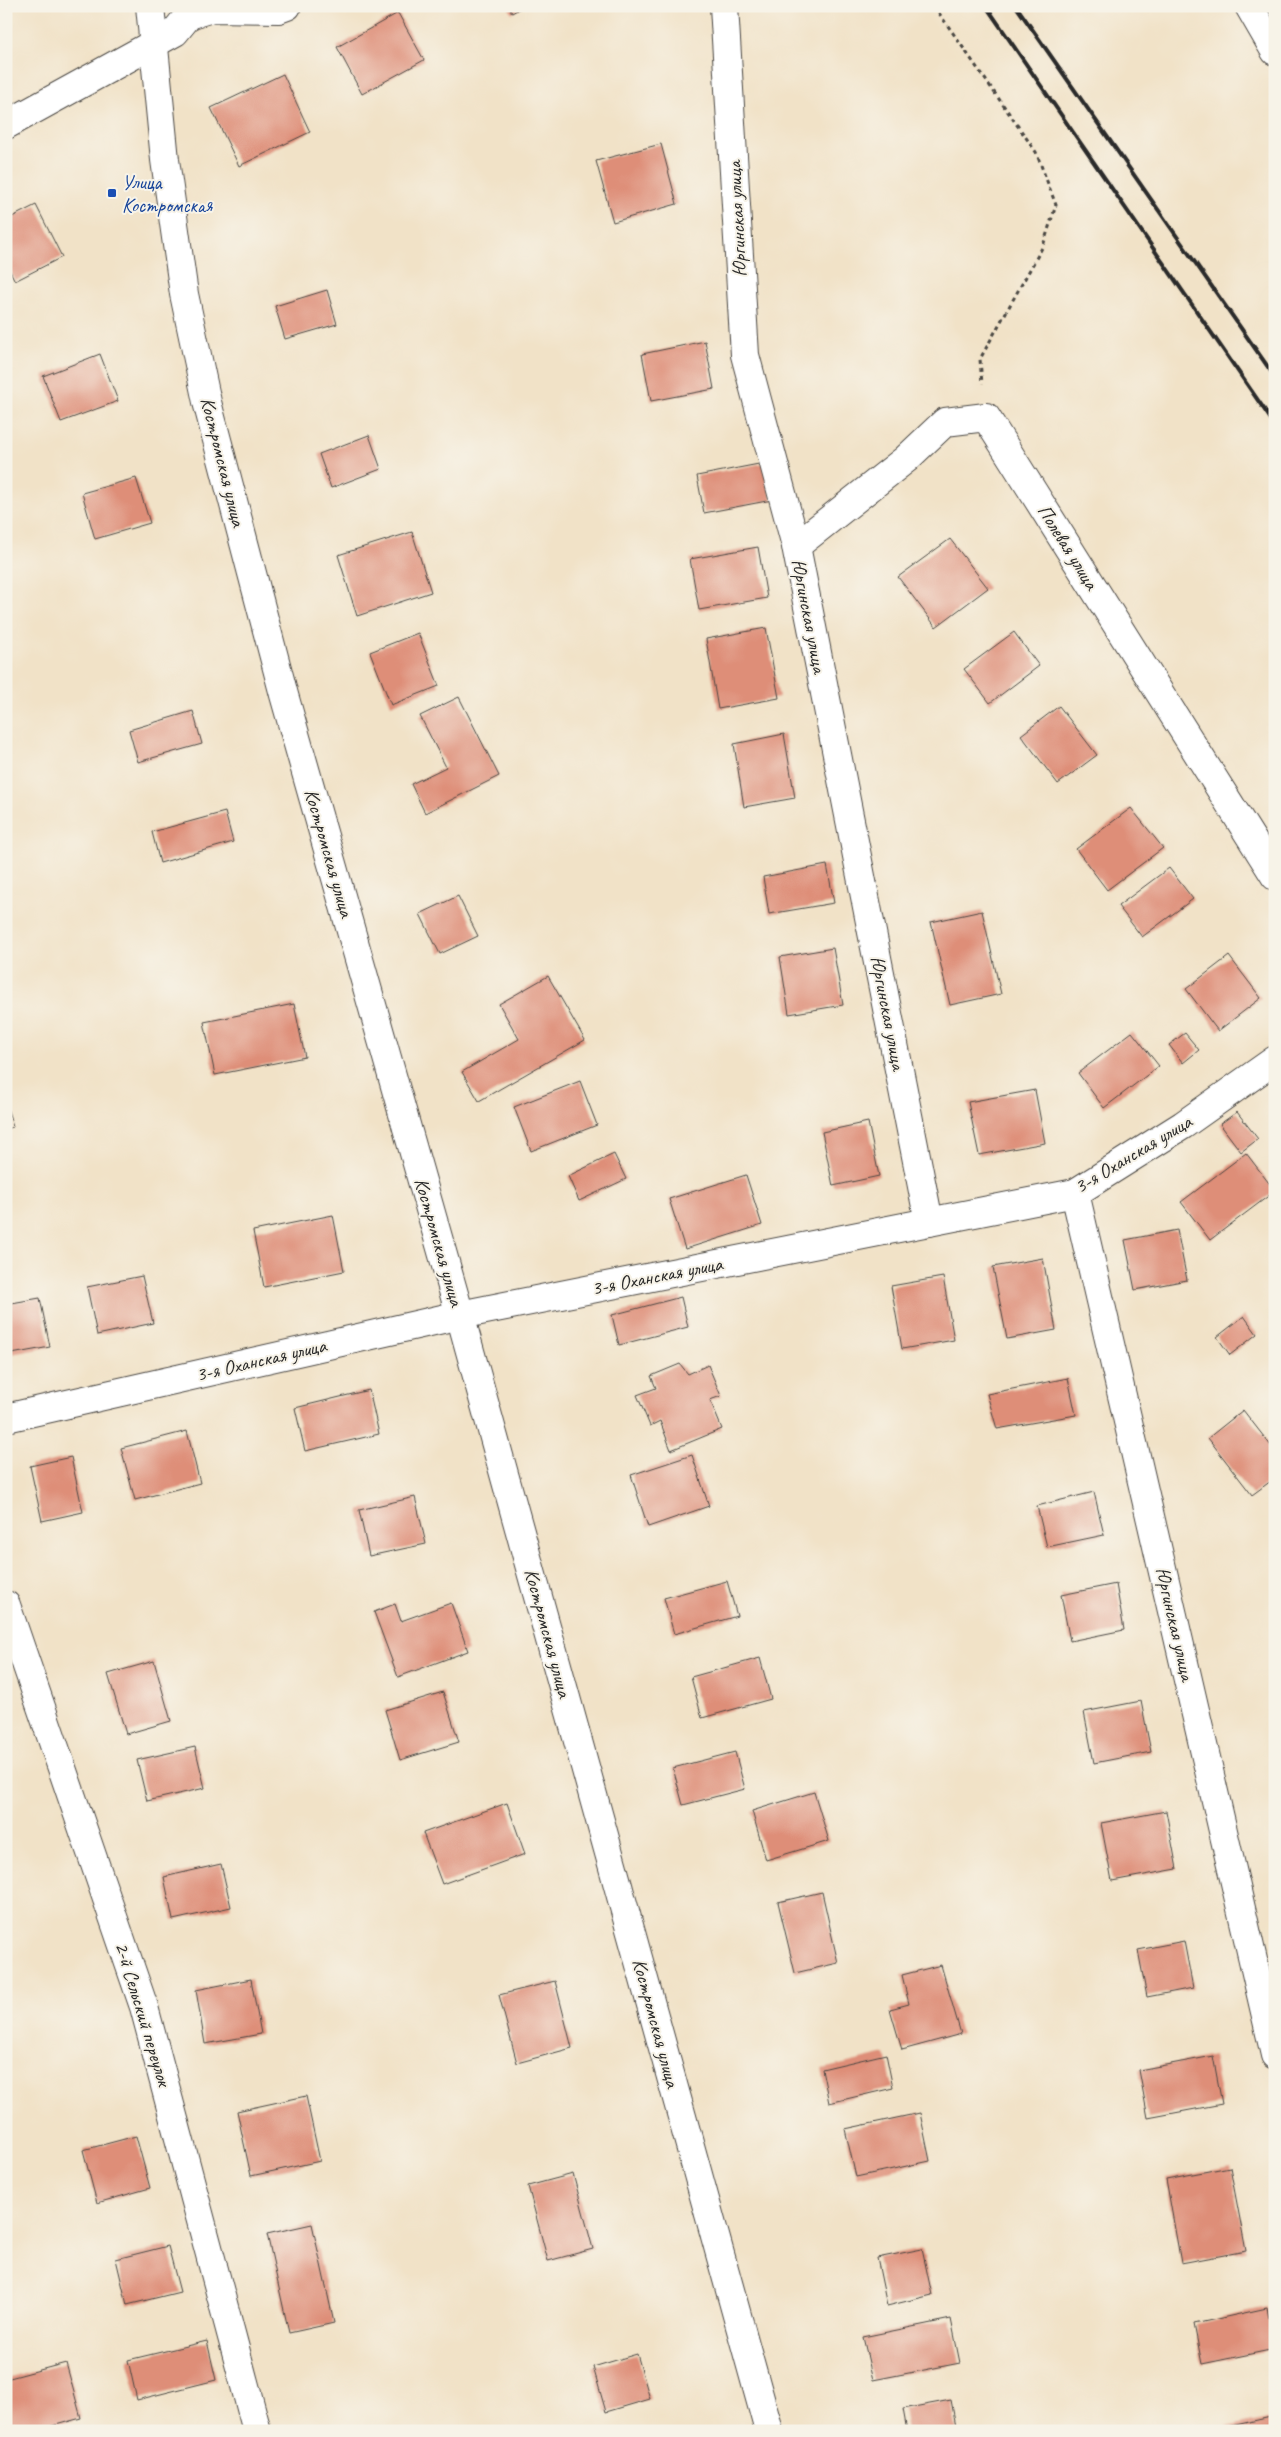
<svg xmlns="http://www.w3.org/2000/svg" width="1281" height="2437" viewBox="0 0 1281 2437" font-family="Caveat,sans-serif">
<rect width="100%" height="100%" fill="#f7f3e8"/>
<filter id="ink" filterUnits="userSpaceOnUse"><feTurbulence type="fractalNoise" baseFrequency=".02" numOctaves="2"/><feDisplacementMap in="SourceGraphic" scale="10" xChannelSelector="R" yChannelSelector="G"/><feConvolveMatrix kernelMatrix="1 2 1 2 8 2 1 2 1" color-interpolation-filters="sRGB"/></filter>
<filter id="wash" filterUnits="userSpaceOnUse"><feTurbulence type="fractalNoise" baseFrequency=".0096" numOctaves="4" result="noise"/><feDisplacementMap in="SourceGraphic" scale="20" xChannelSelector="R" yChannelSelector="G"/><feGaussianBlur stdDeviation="1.12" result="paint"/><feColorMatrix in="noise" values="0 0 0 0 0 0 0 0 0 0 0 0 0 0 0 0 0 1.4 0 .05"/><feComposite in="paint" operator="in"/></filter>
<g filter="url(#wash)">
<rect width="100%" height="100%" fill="#f1e2c7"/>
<g id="blocks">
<g fill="#de8e78">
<polygon points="508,6 524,6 512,13"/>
<polygon points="398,13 424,60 362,94 337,47"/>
<polygon points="283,74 310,132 239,166 211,108"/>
<polygon points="661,144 677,204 613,222 596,161"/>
<polygon points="36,205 62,257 15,281 6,263 6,220"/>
<polygon points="327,290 337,324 285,339 275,306"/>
<polygon points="705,341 714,389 651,401 642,354"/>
<polygon points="100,354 118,401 61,422 43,376"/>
<polygon points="369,435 381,469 331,488 319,454"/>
<polygon points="764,463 772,500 704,513 697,476"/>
<polygon points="136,478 150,523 95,539 82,493"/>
<polygon points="412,532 431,592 357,616 338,555"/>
<polygon points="950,539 988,588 936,627 898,577"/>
<polygon points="758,547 767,598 699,610 690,559"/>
<polygon points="766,628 779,698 718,709 706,639"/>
<polygon points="1014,632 1039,666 990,703 964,669"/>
<polygon points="418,633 439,686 391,705 370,652"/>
<polygon points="459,697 499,776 425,813 411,784 446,767 420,716"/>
<polygon points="1059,706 1097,755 1058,784 1021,735"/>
<polygon points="193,711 202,744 138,762 129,730"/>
<polygon points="784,734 795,798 744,807 734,744"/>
<polygon points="1131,808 1163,848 1107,890 1076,849"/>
<polygon points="225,812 233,842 160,863 152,832"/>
<polygon points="827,865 834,903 769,914 763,877"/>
<polygon points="1169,868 1193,899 1142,937 1118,906"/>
<polygon points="458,896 478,936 440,954 420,914"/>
<polygon points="982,911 1001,994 950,1005 931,922"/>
<polygon points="833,948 843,1005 789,1014 780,957"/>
<polygon points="1229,956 1261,998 1218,1031 1186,989"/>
<polygon points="548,976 585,1040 479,1101 462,1072 519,1039 499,1004"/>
<polygon points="294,1004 305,1057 215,1075 204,1022"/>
<polygon points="1132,1032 1159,1066 1104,1108 1078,1073"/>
<polygon points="1185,1033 1199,1050 1183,1063 1169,1045"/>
<polygon points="580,1081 597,1125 531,1151 514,1107"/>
<polygon points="1035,1090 1045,1143 979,1155 968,1102"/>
<polygon points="6,1104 13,1127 6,1129"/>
<polygon points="1237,1112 1258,1139 1241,1152 1220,1124"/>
<polygon points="868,1122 879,1176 833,1186 822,1132"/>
<polygon points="1246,1153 1275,1191 1210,1240 1181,1202"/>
<polygon points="614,1154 626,1179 579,1201 568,1176"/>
<polygon points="746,1175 762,1225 685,1249 669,1199"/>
<polygon points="333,1215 344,1271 264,1287 253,1231"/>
<polygon points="1177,1230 1187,1280 1135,1290 1125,1240"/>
<polygon points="1043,1258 1056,1330 1007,1339 993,1267"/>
<polygon points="142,1276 153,1323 97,1335 87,1287"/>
<polygon points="943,1277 954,1340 902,1349 891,1286"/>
<polygon points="681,1297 688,1327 619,1345 612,1315"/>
<polygon points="40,1298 50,1347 6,1355 6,1304"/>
<polygon points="1244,1316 1257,1334 1230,1355 1217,1337"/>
<polygon points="680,1364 688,1374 708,1365 721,1396 710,1400 722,1429 671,1450 660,1421 650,1426 637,1395 656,1388 651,1376"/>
<polygon points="1068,1378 1076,1415 997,1429 987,1394"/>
<polygon points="369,1390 379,1434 305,1451 295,1408"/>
<polygon points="1243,1410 1275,1451 1275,1478 1252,1495 1208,1438"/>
<polygon points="187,1431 200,1483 135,1500 121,1448"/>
<polygon points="692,1455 709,1506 648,1527 631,1475"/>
<polygon points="71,1457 83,1512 42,1521 30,1466"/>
<polygon points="1094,1492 1104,1535 1047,1547 1037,1506"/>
<polygon points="415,1497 426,1544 369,1556 359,1510"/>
<polygon points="727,1581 737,1616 674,1634 664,1598"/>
<polygon points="1116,1584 1124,1630 1070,1641 1061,1595"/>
<polygon points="451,1603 468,1651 398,1677 374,1612 395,1604 401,1621"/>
<polygon points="760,1658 771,1699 702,1718 691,1677"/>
<polygon points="154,1661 171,1721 126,1734 108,1674"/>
<polygon points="443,1692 459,1742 400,1760 385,1710"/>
<polygon points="1141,1701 1151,1752 1094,1763 1084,1712"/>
<polygon points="195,1747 205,1788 147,1801 137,1760"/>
<polygon points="735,1752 745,1789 683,1805 673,1768"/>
<polygon points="814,1792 829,1841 766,1860 752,1811"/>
<polygon points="507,1803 525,1854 442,1884 423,1833"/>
<polygon points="1166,1811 1177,1869 1112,1881 1101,1823"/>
<polygon points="221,1864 231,1907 173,1920 164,1877"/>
<polygon points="822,1892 838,1963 795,1973 778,1902"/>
<polygon points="1184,1941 1193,1988 1147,1997 1138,1950"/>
<polygon points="941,1965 961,2034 902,2050 890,2009 909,2004 902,1975"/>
<polygon points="251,1979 261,2034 205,2044 196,1990"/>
<polygon points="555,1981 572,2048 517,2063 499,1995"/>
<polygon points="886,2054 893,2088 829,2103 822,2069"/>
<polygon points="1213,2056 1222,2104 1148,2118 1139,2070"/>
<polygon points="306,2096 320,2161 251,2176 237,2111"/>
<polygon points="920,2113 930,2161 856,2177 845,2129"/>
<polygon points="136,2136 150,2188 97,2203 83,2150"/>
<polygon points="1230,2167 1246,2251 1181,2263 1166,2179"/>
<polygon points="573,2174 593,2249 548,2261 528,2186"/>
<polygon points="312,2224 334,2323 289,2333 267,2234"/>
<polygon points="168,2246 180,2292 127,2305 116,2259"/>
<polygon points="922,2249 932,2295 887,2306 877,2258"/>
<polygon points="1267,2308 1275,2349 1202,2364 1194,2324"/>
<polygon points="951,2319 960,2363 873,2380 863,2337"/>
<polygon points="207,2341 216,2380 137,2400 128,2360"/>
<polygon points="637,2354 650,2399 606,2412 593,2367"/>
<polygon points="66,2363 81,2418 34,2431 6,2431 6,2379"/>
<polygon points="951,2400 957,2431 907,2431 903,2409"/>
<polygon points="1275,2416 1275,2431 1228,2431 1227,2427"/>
</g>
</g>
</g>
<g filter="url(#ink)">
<use href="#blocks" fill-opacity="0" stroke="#494642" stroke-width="1"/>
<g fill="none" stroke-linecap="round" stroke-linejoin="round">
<g stroke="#494642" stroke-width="30">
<g id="minor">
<polyline points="150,6 165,160 184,294 207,402 284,695 460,1315 769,2431"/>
<polyline points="724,6 745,355 796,546 929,1222"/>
<polyline points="1249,6 1275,51"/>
<polyline points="6,125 175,32 189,15 212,8 279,9 287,6"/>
<polyline points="796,546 906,459 945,422 986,417 1275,876"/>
<polyline points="1075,1193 1275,2055"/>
<polyline points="6,1418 460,1315 1075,1193 1183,1125 1275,1060"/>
<polyline points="6,1605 144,2007 257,2431"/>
</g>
</g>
<polyline stroke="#494642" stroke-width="3" stroke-dasharray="4 4" stroke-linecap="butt" points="934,6 1036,152 1056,205 1043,246 980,359 982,384"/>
<use href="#minor" stroke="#fff" stroke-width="28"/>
<g stroke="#2b2b2b" stroke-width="4">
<polyline points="986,6 1275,425"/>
<polyline points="1016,6 1275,377"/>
</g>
</g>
</g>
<rect fill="#1a4fb4" stroke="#f7f3e8" stroke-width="2" x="107" y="188" width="10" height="10" rx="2.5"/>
<g text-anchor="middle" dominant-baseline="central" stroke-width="4" stroke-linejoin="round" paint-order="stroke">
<g font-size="20" fill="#164399" stroke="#f7f3e8" text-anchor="start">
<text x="122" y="182">Улица<tspan x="122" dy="23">Костромская</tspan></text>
</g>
<g font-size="20" fill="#2b2b2b" stroke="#f7f3e8">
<text transform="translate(737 219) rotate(-93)">Юргинская улица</text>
<text transform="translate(223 462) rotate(76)">Костромская улица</text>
<text transform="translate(1068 547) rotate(58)">Полевая улица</text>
<text transform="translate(809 616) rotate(79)">Юргинская улица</text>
<text transform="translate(329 853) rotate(74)">Костромская улица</text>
<text transform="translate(888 1013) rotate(79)">Юргинская улица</text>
<text transform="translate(1133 1154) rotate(-31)">3-я Оханская улица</text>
<text transform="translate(439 1242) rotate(74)">Костромская улица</text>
<text transform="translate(657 1276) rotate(-11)">3-я Оханская улица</text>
<text transform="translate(261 1360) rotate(-13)">3-я Оханская улица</text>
<text transform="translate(1175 1624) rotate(77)">Юргинская улица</text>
<text transform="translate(548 1633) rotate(75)">Костромская улица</text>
<text transform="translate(143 2014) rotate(73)">2-й Сельский переулок</text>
<text transform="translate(656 2023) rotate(75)">Костромская улица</text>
</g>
</g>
<rect width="1281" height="2437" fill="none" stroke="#f7f3e8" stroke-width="25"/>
</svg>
